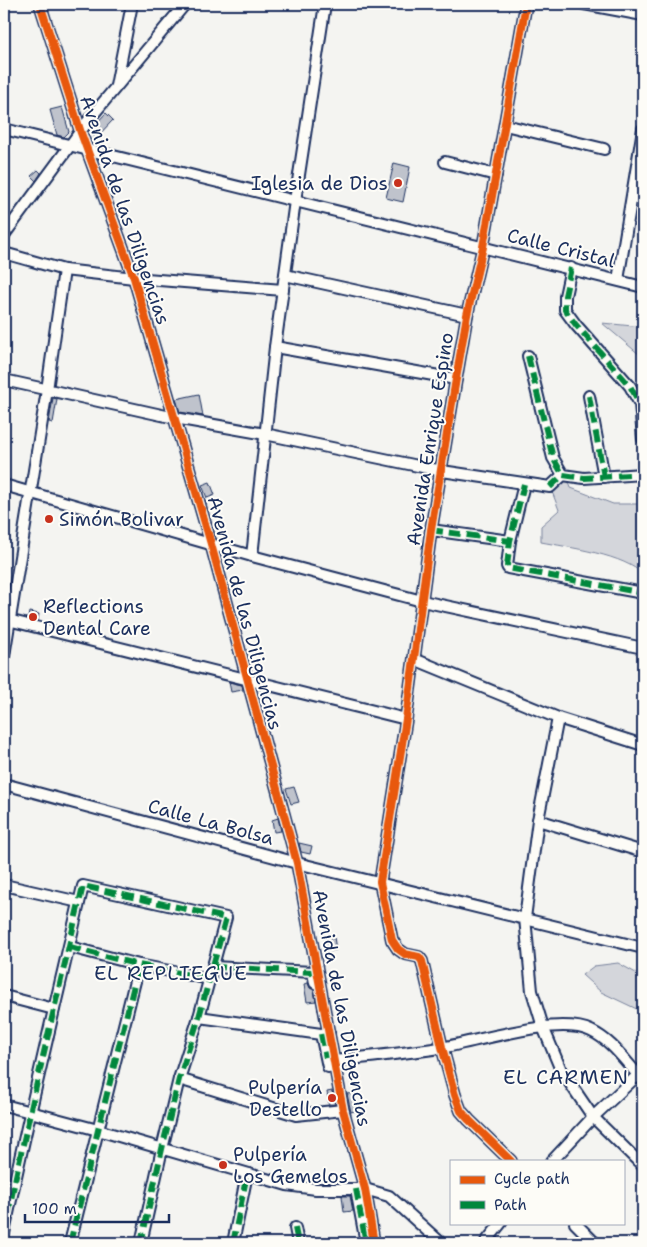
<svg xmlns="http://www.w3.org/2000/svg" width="647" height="1247" viewBox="0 0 647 1247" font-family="'Shantell Sans',sans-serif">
<rect width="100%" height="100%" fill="#f4f4f1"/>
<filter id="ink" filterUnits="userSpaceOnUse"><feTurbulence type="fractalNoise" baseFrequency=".02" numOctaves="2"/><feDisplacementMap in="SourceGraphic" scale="10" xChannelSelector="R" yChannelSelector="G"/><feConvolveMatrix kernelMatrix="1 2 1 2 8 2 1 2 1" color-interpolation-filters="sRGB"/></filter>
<g filter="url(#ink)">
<g fill="#d4d6db" stroke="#78829c">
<polygon points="602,323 643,327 643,358 640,355"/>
<path d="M567 477 571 488 613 504H643V575C627 555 567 547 541 542V526L559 510 551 489Z"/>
<polygon points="618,963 643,977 643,1012 601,992 582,975 594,966"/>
</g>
<g fill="#bfc3cc" stroke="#1b2f5e">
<polygon points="62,107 69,132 64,137 57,135 50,110"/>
<polygon points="106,113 113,120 95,139 92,128"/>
<polygon points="394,163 410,167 403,202 386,198"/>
<polygon points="38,170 41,173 36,181 31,176"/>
<polygon points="199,394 203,416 180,412 176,399"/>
<polygon points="53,398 57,399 53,423 49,422"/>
<polygon points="210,482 215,495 207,498 202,485"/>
<polygon points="29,612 39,614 38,620 28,618"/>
<polygon points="229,682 242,685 243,690 231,692"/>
<polygon points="294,787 299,802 291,804 286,789"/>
<polygon points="278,818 281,831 274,832 272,820"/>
<polygon points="299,843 312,846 310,854 301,852"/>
<polygon points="334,937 336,950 326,952 324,938"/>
<polygon points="308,983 310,988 314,990 316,1001 307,1002 304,984"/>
<polygon points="332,1091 335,1104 329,1105 327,1092"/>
<polygon points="354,1093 358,1110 351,1112 347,1094"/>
<polygon points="342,1196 350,1196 353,1211 344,1212"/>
</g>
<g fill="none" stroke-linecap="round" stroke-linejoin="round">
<g stroke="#1b2f5e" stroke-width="14">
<g id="minor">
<polyline points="40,4 81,133 134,278 211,544 297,863 343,1110 365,1189 374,1243"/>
<polyline points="584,4 643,15"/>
<polyline points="116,86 132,4"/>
<polyline points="505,125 604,149"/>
<polyline points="4,129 643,287"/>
<polyline points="445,162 496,175"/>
<polyline points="4,235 91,117 185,4"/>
<polyline points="4,253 64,270 134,278 283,290"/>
<polyline points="571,268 565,296 565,310 576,325 630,386 640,404 643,439"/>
<polyline points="285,275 467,315"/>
<polyline points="618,280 643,129"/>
<polyline points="275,347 456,379"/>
<polyline points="528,356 553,458 563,475"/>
<polyline points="4,380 175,418 265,434 442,471 550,487 563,475 584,478 643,474"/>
<polyline points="589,396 604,477"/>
<polyline points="524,484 510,541 507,566 508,568 643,593"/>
<polyline points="4,485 252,556 422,601 643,648"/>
<polyline points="431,530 510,541"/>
<polyline points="252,556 275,347 295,201 325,4"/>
<polyline points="4,619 406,719"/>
<polyline points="4,656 47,390 64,270"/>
<polyline points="414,659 558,718 643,745"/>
<polyline points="558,718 538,820 525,918 532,991 543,1027 561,1070 593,1117 643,1166"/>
<polyline points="4,784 297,863 643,948"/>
<polyline points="538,820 643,852"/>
<polyline points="4,885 79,902"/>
<polyline points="70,947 139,965 210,979"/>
<polyline points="213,967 313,972 315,983"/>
<polyline points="4,996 54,1009"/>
<polyline points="199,1017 321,1034 329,1033"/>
<polyline points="321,1034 328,1067"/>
<path d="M334 1061C369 1057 405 1053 440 1048 476 1042 559 1015 591 1031 614 1042 626 1063 643 1080"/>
<polyline points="179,1079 296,1115 343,1110"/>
<polyline points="4,1105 98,1130 287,1185 316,1189 365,1189 389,1196 441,1243"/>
<polyline points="511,1161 469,1120 461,1111 455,1095 442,1047 422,961 419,957 405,954 398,949 392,940 380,882 406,719 431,530 456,379 467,315 483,247 526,4"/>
<polyline points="552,1161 593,1117 638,1075 643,1068"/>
<polyline points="356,1189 366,1243"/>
<polyline points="575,1223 595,1243"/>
<polyline points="295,1228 298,1243"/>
<path d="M4 1233C28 1116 56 1002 83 886L226 918 199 1017 179 1079 162 1149 141 1243"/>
<polyline points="70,1243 139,965"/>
<polyline points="233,1243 247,1174"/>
<polyline points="485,1243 501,1223"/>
</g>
</g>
<use href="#minor" stroke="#fdfcf7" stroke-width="10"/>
<g stroke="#00873e" stroke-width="6" stroke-dasharray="12 6" stroke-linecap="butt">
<polyline points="571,268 565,296 565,310 576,325 630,386 640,404 643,439"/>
<polyline points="528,356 553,458 563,475"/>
<polyline points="589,396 604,477"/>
<polyline points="524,484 510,541 507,566 508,568 643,593"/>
<polyline points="550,487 563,475 584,478 643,474"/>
<polyline points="431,530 510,541"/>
<polyline points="70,947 139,965 210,979"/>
<polyline points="213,967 313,972 314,979"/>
<polyline points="321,1034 326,1058"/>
<polyline points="356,1189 366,1243"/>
<polyline points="295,1228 298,1243"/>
<path d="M4 1233C28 1116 56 1002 83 886L226 918 199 1017 179 1079 162 1149 141 1243"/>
<polyline points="70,1243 139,965"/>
<polyline points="233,1243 247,1174"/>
</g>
<g stroke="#fdfcf7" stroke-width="11">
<g id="cycleway">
<polyline points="40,4 81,133 134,278 211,544 297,863 343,1110 365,1189 374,1243"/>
<polyline points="511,1161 469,1120 461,1111 455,1095 442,1047 422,961 419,957 405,954 398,949 392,940 380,882 406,719 431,530 456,379 467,315 483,247 526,4"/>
</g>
</g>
<use href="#cycleway" stroke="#e8590c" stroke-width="8"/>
</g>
</g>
<g fill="#c8321e" stroke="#fdfcf7" stroke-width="2">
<circle cx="398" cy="183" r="5"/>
<circle cx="49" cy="519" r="5"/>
<circle cx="33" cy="617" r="5"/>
<circle cx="332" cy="1098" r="5"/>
<circle cx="223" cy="1165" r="5"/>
</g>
<g text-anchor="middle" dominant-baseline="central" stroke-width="4" stroke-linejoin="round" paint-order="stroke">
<g font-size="19" fill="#1b2f5e" stroke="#fdfcf7" text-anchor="start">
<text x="388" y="183" text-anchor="end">Iglesia de Dios</text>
<text x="59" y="519">Simón Bolivar</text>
<text x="43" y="606">Reflections<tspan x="43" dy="22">Dental Care</tspan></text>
<text x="322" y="1087" text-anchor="end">Pulpería<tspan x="322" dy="22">Destello</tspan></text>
<text x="233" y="1154">Pulpería<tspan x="233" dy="22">Los Gemelos</tspan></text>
</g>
<g font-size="19" fill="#1b2f5e" stroke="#fdfcf7">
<text transform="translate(125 210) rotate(71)">Avenida de las Diligencias</text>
<text transform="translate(561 248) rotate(14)">Calle Cristal</text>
<text transform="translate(430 439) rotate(-81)">Avenida Enrique Espino</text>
<text transform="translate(245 613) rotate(75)">Avenida de las Diligencias</text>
<text transform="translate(211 822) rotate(15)">Calle La Bolsa</text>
<text transform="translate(342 1008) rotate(79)">Avenida de las Diligencias</text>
</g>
<g font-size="20" letter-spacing="1" fill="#1b2f5e" stroke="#fdfcf7">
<text x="171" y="973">EL REPLIEGUE</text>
<text x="566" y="1077">EL CARMEN</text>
</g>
</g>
<rect width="647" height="1247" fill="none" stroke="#fdfcf7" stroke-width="20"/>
<rect x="10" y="10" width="627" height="1227" fill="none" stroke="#1b2f5e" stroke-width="2" filter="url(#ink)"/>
<rect x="450" y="1160" width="175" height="65" fill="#fdfcf7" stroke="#a3aaba"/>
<rect x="460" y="1176" width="25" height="8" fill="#e8590c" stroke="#a3aaba"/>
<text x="494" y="1184" font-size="15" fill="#1b2f5e">Cycle path</text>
<rect x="460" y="1201" width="25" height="8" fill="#00873e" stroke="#a3aaba"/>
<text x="494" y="1210" font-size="15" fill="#1b2f5e">Path</text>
<path d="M25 1214v8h144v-8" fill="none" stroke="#1b2f5e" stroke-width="2.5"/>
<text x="32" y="1214" font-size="15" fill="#1b2f5e" stroke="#fdfcf7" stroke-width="4" paint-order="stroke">100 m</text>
</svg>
